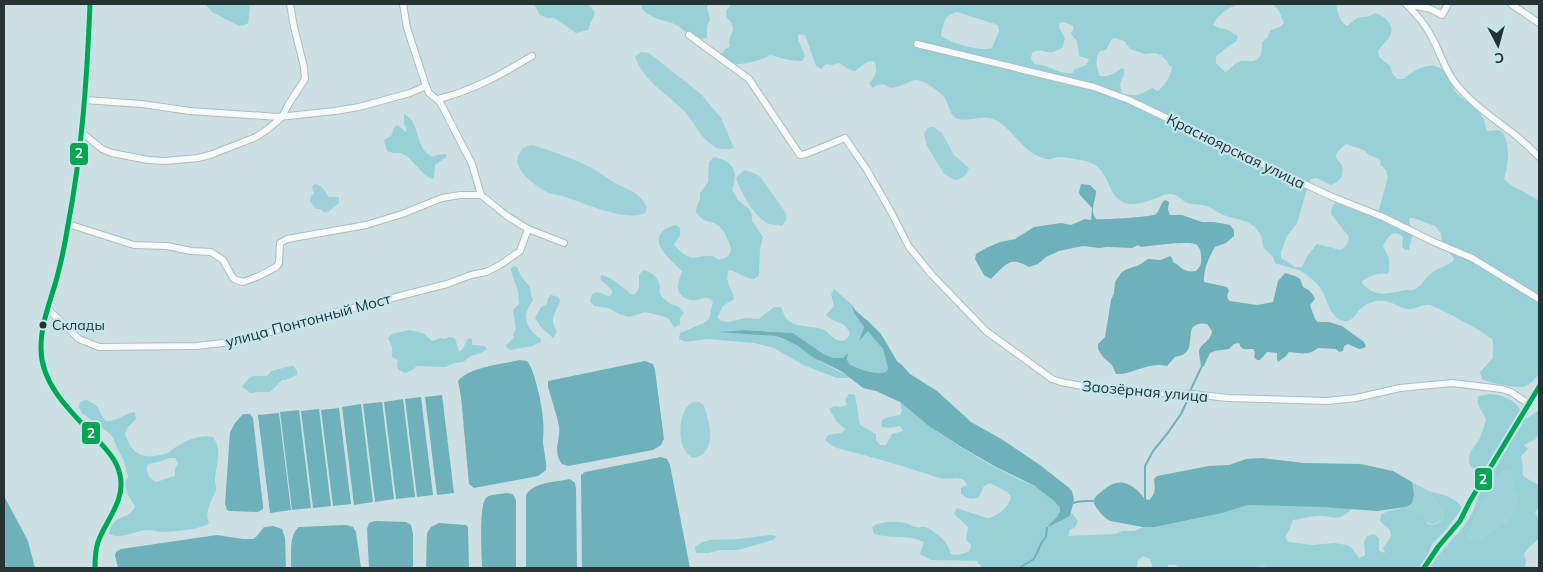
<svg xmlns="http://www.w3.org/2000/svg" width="1543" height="572" viewBox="0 0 1543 572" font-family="Mulish,sans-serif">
<rect width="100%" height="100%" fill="#cce0e3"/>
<g fill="#9ed1d9">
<path d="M641 52 649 53 701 94 721 118 734 148C726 149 719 151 712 145 700 137 694 122 685 112 667 93 645 83 635 57Z"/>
<path d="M933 127 942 133 954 155 969 168C966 176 963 178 955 180L944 174 927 146 924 134 927 128Z"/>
<path d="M533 145C554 152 575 159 594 169 602 174 609 180 617 184 633 192 637 191 647 207L645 213C626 222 585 204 566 197 560 195 553 195 547 192 535 186 509 167 520 152 523 147 527 146 533 145Z"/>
<path d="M744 170 756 174 761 178 784 210C788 216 787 220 782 226 778 225 774 225 770 224 756 220 740 191 736 178Z"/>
<polygon points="316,184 322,187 329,197 339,197 339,203 328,212 325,213 320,209 316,209 310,201 311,195 314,194 312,188 313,185"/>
<path d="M693 402H699L704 406C710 423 718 454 693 458 689 455 686 453 684 449 678 436 679 409 693 402Z"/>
<path d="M1509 470 1513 481 1511 487 1518 499C1516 504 1515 510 1512 514 1507 523 1482 540 1471 541L1467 537 1477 513 1491 493 1494 480 1503 471Z"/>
<path d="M1412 482 1431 492C1434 502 1442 508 1444 518 1428 532 1424 518 1410 510H1393L1406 507 1414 494Z"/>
</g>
<g fill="#97d0d7" fill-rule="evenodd">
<polygon points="205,4 248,4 250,7 248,23 245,25 239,26 212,12"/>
<polygon points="534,4 586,4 591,7 595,12 588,30 576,33 554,18 547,18 540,15"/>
<path d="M640 4H708L707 7 710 20 707 26V38C692 42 685 28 672 23 660 19 645 17 640 4Z"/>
<path d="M731 4H1240C1229 7 1218 14 1213 25L1219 28 1226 29 1238 36 1236 42C1228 45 1223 51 1216 56V63L1225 72C1231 70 1234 62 1241 61 1245 60 1249 62 1253 61 1263 59 1262 50 1262 42L1267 38 1271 30 1280 27 1284 23 1279 11 1273 4H1336C1338 13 1338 20 1347 26L1357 18 1370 16 1375 13C1381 15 1385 17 1389 23 1397 34 1384 42 1378 51L1379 57 1390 66 1393 75 1398 79H1403C1416 69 1435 57 1447 75 1451 81 1453 90 1459 96 1462 99 1468 101 1471 105 1475 108 1482 115 1484 120 1485 124 1485 127 1487 131L1500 130C1512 142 1508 165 1504 179 1514 190 1528 192 1539 201V374C1536 377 1532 383 1528 385 1520 390 1491 383 1482 379L1480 372 1493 358C1492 352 1495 345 1492 339 1489 335 1437 306 1429 305 1422 304 1414 310 1407 309 1397 307 1390 299 1378 301 1374 301 1368 303 1364 306 1356 310 1353 326 1341 320 1329 315 1327 298 1321 289 1317 283 1307 274 1301 271 1295 268 1282 266 1275 263L1273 257 1263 247C1262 221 1242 221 1223 215 1216 212 1210 206 1202 205 1197 204 1193 205 1188 203 1180 200 1178 193 1168 194 1163 194 1159 198 1154 199 1147 202 1133 206 1125 203 1105 195 1112 171 1089 162 1087 161 1065 157 1063 157 1051 156 1053 163 1038 156 1021 149 1012 128 995 120 983 114 970 122 958 119 949 116 949 103 944 97 940 91 922 79 915 80 912 80 908 83 905 84 900 86 895 87 890 88 884 82 878 84 872 88L869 83C876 77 878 69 874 61L867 62 855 71 850 70 839 63 832 65 826 64 821 69 816 66 805 35 798 34V39L805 56 802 61C789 61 782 58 770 55 764 60 742 65 734 64 728 64 724 59 721 55L725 49 730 47 729 41 733 29 731 22 727 18 726 11ZM957 12 998 25 999 31 992 48C981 52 951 43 941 36 943 24 944 15 957 12ZM1063 22 1072 25 1074 28 1071 34 1077 41 1079 56 1089 59 1086 65 1074 70 1073 73C1057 75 1049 64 1034 64L1031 59 1032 53C1041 47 1045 54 1053 52 1056 51 1059 49 1062 48L1065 39 1059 27V23ZM1115 38 1124 41 1130 49 1144 54 1155 53 1161 55 1168 62 1169 65 1172 67C1171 76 1165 85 1158 91L1152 88C1148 90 1144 93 1140 94 1135 96 1128 94 1122 94L1120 84 1124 75V69L1121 68C1116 74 1107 77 1100 76 1096 68 1095 57 1100 51L1106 50 1112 39ZM1346 144 1364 150 1369 155 1379 159 1381 161 1380 164 1386 170 1388 177 1378 213C1364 215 1350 210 1338 202 1332 203 1332 208 1331 214 1337 222 1343 229 1349 237 1349 242 1345 248 1341 250L1317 244 1308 255 1302 267H1295L1281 258V252L1287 236 1297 223 1309 182 1311 179 1317 178 1331 185C1340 181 1344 177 1342 166 1341 163 1336 160 1336 156 1336 152 1343 147 1346 144ZM1410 218H1413L1435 226 1441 233C1441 243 1447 251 1453 257L1454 260C1448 266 1440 267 1433 272 1426 276 1423 284 1417 288 1413 291 1411 290 1406 290 1388 293 1376 299 1362 283L1363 280C1370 276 1379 272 1387 274L1389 272V258L1383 246C1387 237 1394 228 1403 237L1402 247 1405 250H1409C1410 247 1410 244 1411 241 1415 229 1414 234 1409 221Z"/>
<path d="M404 114C422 122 414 152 434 157L436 155 446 154V157L435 165 434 178 431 179 425 175 407 156 401 153H394L387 151 384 140 391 136 395 126 398 125 405 132 407 129 404 124Z"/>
<path d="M714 157C735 162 738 171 732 190L739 201 749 209 752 215V221L763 237 760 249 759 275 754 279C744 278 738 272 729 270 724 283 732 287 734 299L723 306 717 317 721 321 728 322 746 318 759 319 774 307H781C783 312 785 318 789 321 798 328 813 325 824 330 830 333 834 341 841 341 845 341 848 338 850 334 845 319 835 325 826 315L834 306 831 294 834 289 852 305 854 313 864 327 860 338 866 334 868 330 883 349 888 369 886 372C874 374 859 369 849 364L847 359 833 358 813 348 793 333 743 330 723 331 776 336 798 346 814 358 851 378H837L803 365 774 348 754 343 707 339 686 342 679 339 680 333 704 323 709 319 713 301C705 295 703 299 695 300 691 301 686 299 683 297 674 290 679 281 682 271 674 263 650 245 662 232 666 228 670 226 676 225L680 228V235L674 245C678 248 682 254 687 256 698 262 706 250 719 260 735 256 732 248 726 236 724 232 722 229 719 226 710 219 705 225 696 212L697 205 700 199V193L708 182 709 162Z"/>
<path d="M514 266 517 267 521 276 530 287 531 296 533 299C531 304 527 309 526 315 525 325 533 334 541 339V342L532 346 510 350 507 348 506 345 514 338 513 335 516 329 513 310 519 304 518 291 511 271V268Z"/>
<path d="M643 270C651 271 659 278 660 287 660 292 658 290 661 295 663 299 667 300 670 304 676 305 681 307 684 313L680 318V325L674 327 668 318 662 316 645 312 629 317 619 314 609 308 594 306 590 301 592 294C600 289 603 296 610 296L612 293V290L601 280 600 277 602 275C614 278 623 288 632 295L635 294 639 288V275Z"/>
<path d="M551 295 558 297 560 300C557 311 548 319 557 331L553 338 541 327 535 318 541 307 547 304 548 298Z"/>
<path d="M409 330 423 333 432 341 440 338 446 339 449 337 455 338 459 352C465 349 464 342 469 338L472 339V345L485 346 487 349 481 353 471 356 463 362 454 363 445 367 417 366 412 370 405 373 399 370 397 366 398 360 392 357V347L388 338 392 334Z"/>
<path d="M291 366H294L297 371V375L286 380H282L270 392H258L251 393 242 387C251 374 251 376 267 376L271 371Z"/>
<path d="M849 394 855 395 860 425 876 434V440L880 445H886L892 434 903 431 900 426 888 428 881 427 882 420 888 417 900 415 902 411 900 402C910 410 920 419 930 426 958 447 989 465 1020 480 1033 485 1051 493 1058 505 1064 515 1051 521 1048 528L1070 516 1072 513 1078 521 1075 527 1070 530 1068 536 1115 534 1123 531H1134L1143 527H1155L1222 513 1248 505 1306 506 1352 509C1336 524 1335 515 1318 516 1310 516 1301 519 1293 520 1290 526 1290 531 1285 536L1288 542 1313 545 1334 543 1347 545 1352 548 1359 558 1365 555 1364 542 1367 536 1374 534 1379 538V551L1385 553 1383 548 1391 536 1390 530 1380 521 1381 515C1386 510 1402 508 1410 510 1415 511 1416 513 1422 513L1427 524C1435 526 1438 524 1444 518 1442 508 1434 502 1431 492 1444 495 1454 496 1462 508L1445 531 1432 544 1424 563 1421 568H1272L1264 566 1245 568H1179L1176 565H1169L1166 568H1153L1150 559 1143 556 1138 560 1137 568H980L981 566 977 561 931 560 920 554 924 542C908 534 891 539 874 534L872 527C880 521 895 521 906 523 909 524 913 527 917 527 921 528 924 526 928 528 938 534 948 542 951 554 958 556 963 554 970 551L971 545 966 540 968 527 954 514 957 508C962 510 986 518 988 518 998 516 1009 507 1011 497L1007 492 990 483 984 486 979 497C972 500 968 499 961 494V488L967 485 964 480C956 476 948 480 939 478 913 469 886 461 860 454 847 450 835 450 825 440L828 435 841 433 846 429 837 422 829 409 834 406 840 407 847 405 845 399Z"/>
<path d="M1490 394C1504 395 1522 402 1523 419L1529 417 1539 410V432L1536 439 1524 445 1528 449 1521 456C1526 477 1515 473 1539 485V507L1535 512C1539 519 1543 532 1538 539 1534 545 1528 546 1524 554L1526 561 1525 567 1523 568H1430C1442 546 1467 530 1475 506 1478 498 1485 480 1479 473 1476 469 1470 468 1469 462 1468 450 1476 446 1480 438 1482 433 1485 424 1486 420 1483 409 1476 409 1478 396ZM1509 470 1513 481 1511 487 1518 499C1516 504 1515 510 1512 514 1507 523 1482 540 1471 541L1467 537 1477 513 1491 493 1494 480 1503 471Z"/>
<path d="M86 400C103 407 96 410 106 421 117 422 124 413 135 412L136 419 127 428 125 435C131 449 137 458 154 456 158 455 162 455 166 454 170 452 172 449 176 447 186 440 201 434 213 437 223 450 216 464 215 479 215 483 217 485 216 490 212 501 204 510 209 523 201 530 174 531 163 532 158 532 152 530 147 530 134 531 121 540 109 534 113 512 129 522 135 506L128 495 125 483 128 477 124 461 118 450 113 438 109 433 82 413 79 408 80 402ZM169 458H175L178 463 175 469V476L156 482C149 478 146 474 147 465 154 462 161 462 169 458Z"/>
<path d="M771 535 777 536 773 540 738 550H720L708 553H696L695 547C706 536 724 541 738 539 749 538 759 536 771 535Z"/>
</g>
<g fill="#6eb1ba">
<path d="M1081 184 1090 185 1096 191C1096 201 1089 210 1096 219 1102 220 1153 217 1156 214 1160 210 1160 204 1165 200L1169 202 1168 210 1170 215H1182L1202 222H1214L1230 225 1234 230V236L1226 243 1215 247C1209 257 1203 271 1204 282L1227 287 1229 291C1227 295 1226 298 1230 301L1257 305 1273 302 1278 281 1285 273 1295 276 1300 279 1303 287C1309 290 1312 292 1315 299L1310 305 1315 319 1318 322H1329L1342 326 1364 342 1366 346 1364 348 1359 349 1348 344 1344 346 1343 351 1339 352 1336 349 1318 348C1309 356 1300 353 1289 352L1286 356 1278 362 1277 359V353L1267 352 1260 360H1257L1254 357 1255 352 1253 349C1246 349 1241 351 1239 343L1234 344 1229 349 1215 351 1210 353 1204 366 1201 368C1201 363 1199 357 1199 352 1199 344 1211 342 1212 331L1207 324C1201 323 1197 323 1192 328 1188 342 1194 354 1175 357L1167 366C1147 361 1133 375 1116 374L1112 365 1103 357 1098 349V344L1105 337 1111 300 1114 293 1115 282 1121 273 1125 270 1139 265 1148 259 1161 260 1170 256 1172 258 1173 262C1183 268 1184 273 1196 271 1201 266 1202 262 1201 256 1201 252 1200 248 1197 245 1191 240 1151 246 1141 247L1138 245 1132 248 1107 247 1099 248 1083 246 1059 251 1046 257 1038 264 1029 267C1009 255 1005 266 991 279L984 275 975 259 976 254 986 248 1000 242 1015 239 1034 227 1061 223 1071 225 1085 219 1091 220 1092 208 1080 195 1079 192Z"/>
<path d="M852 305 856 311 868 321 881 334 897 361 902 365 910 374 937 391 971 422 1003 440 1040 465 1068 487 1072 491 1074 500 1070 516 1047 528 1050 524 1057 517 1060 511 1059 506 1053 500 1035 486 996 467 963 448 929 426 900 402 876 391 863 388 841 371 814 358 798 346 784 339 776 336 718 332 743 330 793 333 822 353 833 358H843L848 353 847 359 849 364C859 369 874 375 886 372L888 369 883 349 868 331 859 341 864 327 854 313Z"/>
<path d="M520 360 527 361C534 368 543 408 543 420 544 428 543 436 543 443 544 453 547 461 546 470L538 476 474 488 469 484 461 397 458 381C469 367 503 364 520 360Z"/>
<path d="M645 361 653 364 655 370 664 439 661 445 653 450 568 466 562 464C552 451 561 439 559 426 556 413 552 400 548 387V381Z"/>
<polygon points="442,395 454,493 437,495 425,397"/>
<polygon points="421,397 433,495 417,497 405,399"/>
<polygon points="403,399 415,497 396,499 384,402"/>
<polygon points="382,402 394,499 375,502 363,404"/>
<polygon points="361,404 373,502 354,505 342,407"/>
<polygon points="339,408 351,504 333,506 321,410"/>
<polygon points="319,409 331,506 313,508 301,411"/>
<polygon points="299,410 311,508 292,510 280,412"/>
<polygon points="279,413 291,510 270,513 258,415"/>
<polygon points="243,414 250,414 253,418 263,506 263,509 258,512 230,511 227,510 225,504 230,432 235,423"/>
<polygon points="661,457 667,459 670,465 690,568 582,568 581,475 585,472"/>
<path d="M1262 458 1304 463 1361 464 1393 471 1412 482 1414 494 1412 503 1406 507 1377 511 1321 507 1248 505 1222 513 1155 527H1143L1110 521C1105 519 1092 505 1094 500 1095 496 1099 494 1102 491 1119 476 1132 482 1145 499L1149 500C1156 494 1155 488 1154 479L1157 476 1209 466 1229 465 1246 459Z"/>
<path d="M570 479 575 483 576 489 577 568H526V495C533 482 556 482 570 479Z"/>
<path d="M507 493 513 494 516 500V568H482C482 556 478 503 487 497 492 494 501 494 507 493Z"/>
<polygon points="4,496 28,541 35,568 4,568"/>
<polygon points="375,521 406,522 411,525 413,534 413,568 369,568 367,529 369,523"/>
<polygon points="439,523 466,525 468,527 469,568 426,568 427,533 431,527"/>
<path d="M346 525 353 527 356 532 361 568H291C292 555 288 536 299 527Z"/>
<polygon points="273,526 282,529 285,538 286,568 118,568 115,555 116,552 121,549 217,535 243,539 253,539 256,537 264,527"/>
</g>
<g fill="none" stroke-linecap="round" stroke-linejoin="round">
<g stroke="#6eb1ba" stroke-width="2">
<polyline points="1191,389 1201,368"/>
<polyline points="1145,499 1145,466 1153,451 1167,434 1181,414 1188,399"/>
<path d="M1073 503C1081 500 1086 501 1093 501"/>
<polyline points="1019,568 1034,559 1042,542 1046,537 1047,528"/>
</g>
<g stroke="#adbcbf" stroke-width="8">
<g id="minor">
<path d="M90 4C88 78 81 153 68 226 65 240 62 255 59 270 53 294 38 331 41 355 46 390 74 414 96 438 108 451 119 462 121 480 124 513 90 531 95 568"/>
<polyline points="403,4 407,28 426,86 429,93 440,102 472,164 481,195 507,216 528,229 564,243"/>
<path d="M1406 4C1415 13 1424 23 1430 34 1440 51 1444 69 1456 84 1473 105 1493 118 1514 134 1523 141 1531 149 1539 157"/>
<polyline points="1407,4 1431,9 1442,15 1448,4"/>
<polyline points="1511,4 1539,23"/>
<polyline points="689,35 749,79 800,155 806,154 845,138 867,170 890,210 909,247 932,275 986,331 1052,379 1061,382 1082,386 1126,392 1192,394 1228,398 1327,401 1356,398 1400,388 1452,383 1502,389 1511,392 1529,404"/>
<polyline points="917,44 1094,87 1129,100 1330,196 1383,217 1434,242 1472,258 1539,299"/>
<path d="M438 99C472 91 502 74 532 56"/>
<polyline points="85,100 142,104 190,111 279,117 335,111 359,107 410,93 426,86"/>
<polyline points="81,132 102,149 112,153 148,160 165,161 198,158 210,155 256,137 268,129 282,117 288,105 305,79 304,67 294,27 290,4"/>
<polyline points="68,224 134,245 167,246 191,251 211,252 223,260 233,278 236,280 243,282 259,276 276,267 279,263 280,243 287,239 366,225 402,214 442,198 460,195 481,195"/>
<polyline points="48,309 79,339 99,347 197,346 231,342 255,337 318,317 447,284 471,275 486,272 500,265 520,251 528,229"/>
<polyline points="1424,568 1438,547 1460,521 1470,501 1539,387"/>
</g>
</g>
<use href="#minor" stroke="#f7fafb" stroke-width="6"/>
<g stroke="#c3e7ec" stroke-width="9">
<g id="bus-1">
<path d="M90 4C87 78 82 152 68 225 65 244 61 263 56 281 50 302 41 324 41 347 40 384 72 413 96 438 106 449 117 460 120 475 126 500 106 520 98 542 95 551 95 559 95 568"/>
<polyline points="1424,568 1438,547 1460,521 1470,501 1539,387"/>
</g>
</g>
<use href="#bus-1" stroke="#00a651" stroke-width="5"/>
</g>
<circle fill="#253335" stroke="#c3e7ec" stroke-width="2" cx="43" cy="325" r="4.5"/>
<g text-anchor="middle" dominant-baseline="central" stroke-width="4.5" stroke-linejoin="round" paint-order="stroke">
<g font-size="14" fill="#253335" stroke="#c3e7ec" text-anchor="start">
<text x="52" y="325">Склады</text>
</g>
<g font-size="15" fill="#253335" stroke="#c3e7ec">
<text transform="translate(1236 151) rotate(26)">Красноярская улица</text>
<text transform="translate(308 320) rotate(-15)">улица Понтонный Мост</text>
<text transform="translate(1145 391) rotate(5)">Заозёрная улица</text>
</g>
</g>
<g stroke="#c3e7ec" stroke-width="2">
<rect x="69" y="142" width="20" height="24" rx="5" fill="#00a651"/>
<rect x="81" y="421" width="20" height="24" rx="5" fill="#00a651"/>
<rect x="1474" y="467" width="19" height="24" rx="5" fill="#00a651"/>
</g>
<g font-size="14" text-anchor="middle" font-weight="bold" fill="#fff">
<text x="79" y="158">2</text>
<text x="91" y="438">2</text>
<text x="1483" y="484">2</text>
</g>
<rect width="1543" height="572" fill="none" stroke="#253335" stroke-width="10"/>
<g transform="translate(1498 45) rotate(174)" stroke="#c3e7ec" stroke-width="4" paint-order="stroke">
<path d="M0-4L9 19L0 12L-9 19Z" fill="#253335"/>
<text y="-8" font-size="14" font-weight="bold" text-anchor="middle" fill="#253335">С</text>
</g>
</svg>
